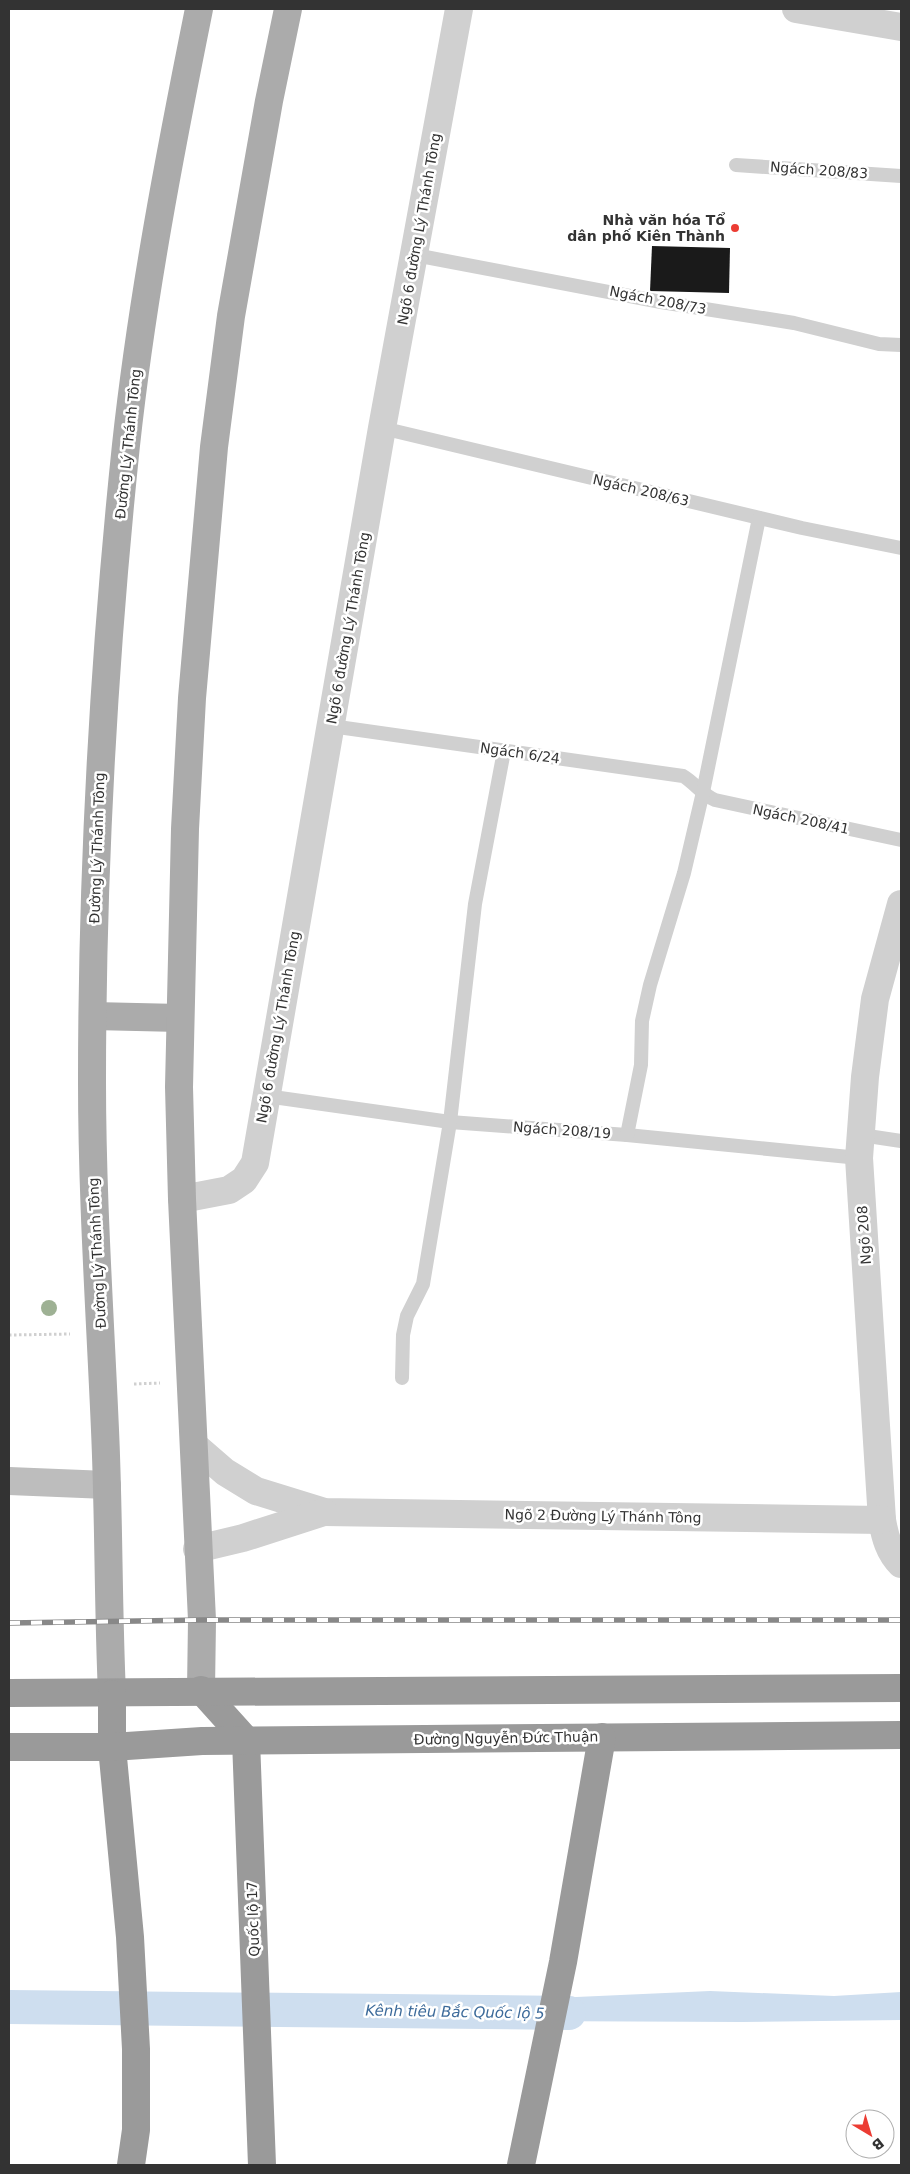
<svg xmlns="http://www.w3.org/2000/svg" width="910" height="2174" viewBox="0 0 910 2174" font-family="'DejaVu Sans',sans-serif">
<rect width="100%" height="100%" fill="#fff"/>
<polygon fill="#cedeef" points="710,1991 834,1996 901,1992 901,2020 742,2022 522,2021 528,1997 554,1998"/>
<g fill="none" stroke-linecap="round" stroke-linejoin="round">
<polyline stroke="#cedeef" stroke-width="34" points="9,2007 569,2013"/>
</g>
<polygon fill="#1a1a1a" points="652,246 730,248 729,293 650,291"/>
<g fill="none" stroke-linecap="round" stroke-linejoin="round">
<g stroke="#d0d0d0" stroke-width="3" stroke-dasharray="2.5 2.5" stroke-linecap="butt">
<polyline points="9,1335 70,1334"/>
<polyline points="134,1384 160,1383"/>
</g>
<g stroke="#d0d0d0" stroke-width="14">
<polyline points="736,165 901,176"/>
<polyline points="415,255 661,302 794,323 879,344 901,345"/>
<polyline points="382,428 802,528 901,548"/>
<path d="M331 726 683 776C695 783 702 795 715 800L901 840"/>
<polyline points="266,1096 450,1122 627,1135 859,1158"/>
<polyline points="627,1135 641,1065 642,1021 650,985 684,873 703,792 759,518"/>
<polyline points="861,1135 901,1141"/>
<polyline points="402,1378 403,1335 407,1316 423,1284 450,1122 475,904 504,751"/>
</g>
<g stroke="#d0d0d0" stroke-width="28">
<polyline points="796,9 901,27"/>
<path d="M901 904 875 999 865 1077 859 1158 882 1520C885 1537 889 1552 901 1564"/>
<polyline points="182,1199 229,1190 244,1180 255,1163 382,428 459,9"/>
<polyline points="195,1446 225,1472 256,1491 324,1512 882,1520"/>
<polyline points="197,1549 243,1538 324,1512"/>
</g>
<polyline stroke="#bdbdbd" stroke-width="28" points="9,1481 107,1485"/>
<g stroke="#ababab" stroke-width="28">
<polyline points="93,1016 180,1018"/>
<polyline points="201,1690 202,1620 182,1199 179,1087 185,829 192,698 214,447 231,316 269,101 288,9"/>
<path d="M112 1694C108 1606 109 1518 105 1430 100 1314 92 1198 92 1082 92 869 104 656 126 445 142 298 170 153 199 9"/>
</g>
<g stroke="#9a9a9a" stroke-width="28">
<polyline points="201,1690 246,1740 262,2165"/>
<polyline points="9,1693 901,1688"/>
<polyline points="112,1694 112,1747 130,1937 136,2049 136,2130 131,2165"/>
<polyline points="9,1747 112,1747 202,1741 901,1735"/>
<polyline points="521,2165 563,1962 602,1737"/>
</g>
<g stroke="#888" stroke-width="5.5">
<polyline id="rail" points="9,1623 202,1620 901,1620"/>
</g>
<use href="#rail" stroke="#fff" stroke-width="4" stroke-dasharray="11" stroke-linecap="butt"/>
</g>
<circle fill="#9eb194" cx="49" cy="1308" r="8"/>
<circle fill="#ec3c33" stroke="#fff" stroke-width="2" cx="735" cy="228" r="5"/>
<g text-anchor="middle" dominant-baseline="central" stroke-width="5" stroke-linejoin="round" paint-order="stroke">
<g font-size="14" fill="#333" stroke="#fff">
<text transform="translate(819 170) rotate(4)">Ngách 208/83</text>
<text transform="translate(419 229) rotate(-80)">Ngõ 6 đường Lý Thánh Tông</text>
<text transform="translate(658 300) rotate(11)">Ngách 208/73</text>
<text transform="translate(128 444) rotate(-84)">Đường Lý Thánh Tông</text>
<text transform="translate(641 490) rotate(13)">Ngách 208/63</text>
<text transform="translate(348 628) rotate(-80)">Ngõ 6 đường Lý Thánh Tông</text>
<text transform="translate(520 753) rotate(8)">Ngách 6/24</text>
<text transform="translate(801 819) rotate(12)">Ngách 208/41</text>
<text transform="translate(97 848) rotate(-88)">Đường Lý Thánh Tông</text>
<text transform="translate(278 1027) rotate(-80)">Ngõ 6 đường Lý Thánh Tông</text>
<text transform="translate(562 1130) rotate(4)">Ngách 208/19</text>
<text transform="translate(864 1235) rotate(-94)">Ngõ 208</text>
<text transform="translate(97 1253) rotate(-93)">Đường Lý Thánh Tông</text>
<text transform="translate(603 1516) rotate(1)">Ngõ 2 Đường Lý Thánh Tông</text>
<text transform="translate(506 1738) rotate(-1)">Đường Nguyễn Đức Thuận</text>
<text transform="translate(253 1919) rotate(-92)">Quốc lộ 17</text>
</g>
<g font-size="14" font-weight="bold" fill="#333" stroke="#fff" text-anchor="end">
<text x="725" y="220">Nhà văn hóa Tổ<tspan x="725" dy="16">dân phố Kiên Thành</tspan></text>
</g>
<g font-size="15" font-style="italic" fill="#3c6a9a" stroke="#fff">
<text transform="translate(455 2012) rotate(1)">Kênh tiêu Bắc Quốc lộ 5</text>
</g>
</g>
<rect width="910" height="2174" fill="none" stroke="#333333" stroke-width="20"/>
<g transform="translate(870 2134) rotate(142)"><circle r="24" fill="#ffffff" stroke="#adadad"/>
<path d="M0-4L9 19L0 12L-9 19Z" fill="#ec3c33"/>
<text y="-8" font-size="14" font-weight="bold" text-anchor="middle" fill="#333333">B</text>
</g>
</svg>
